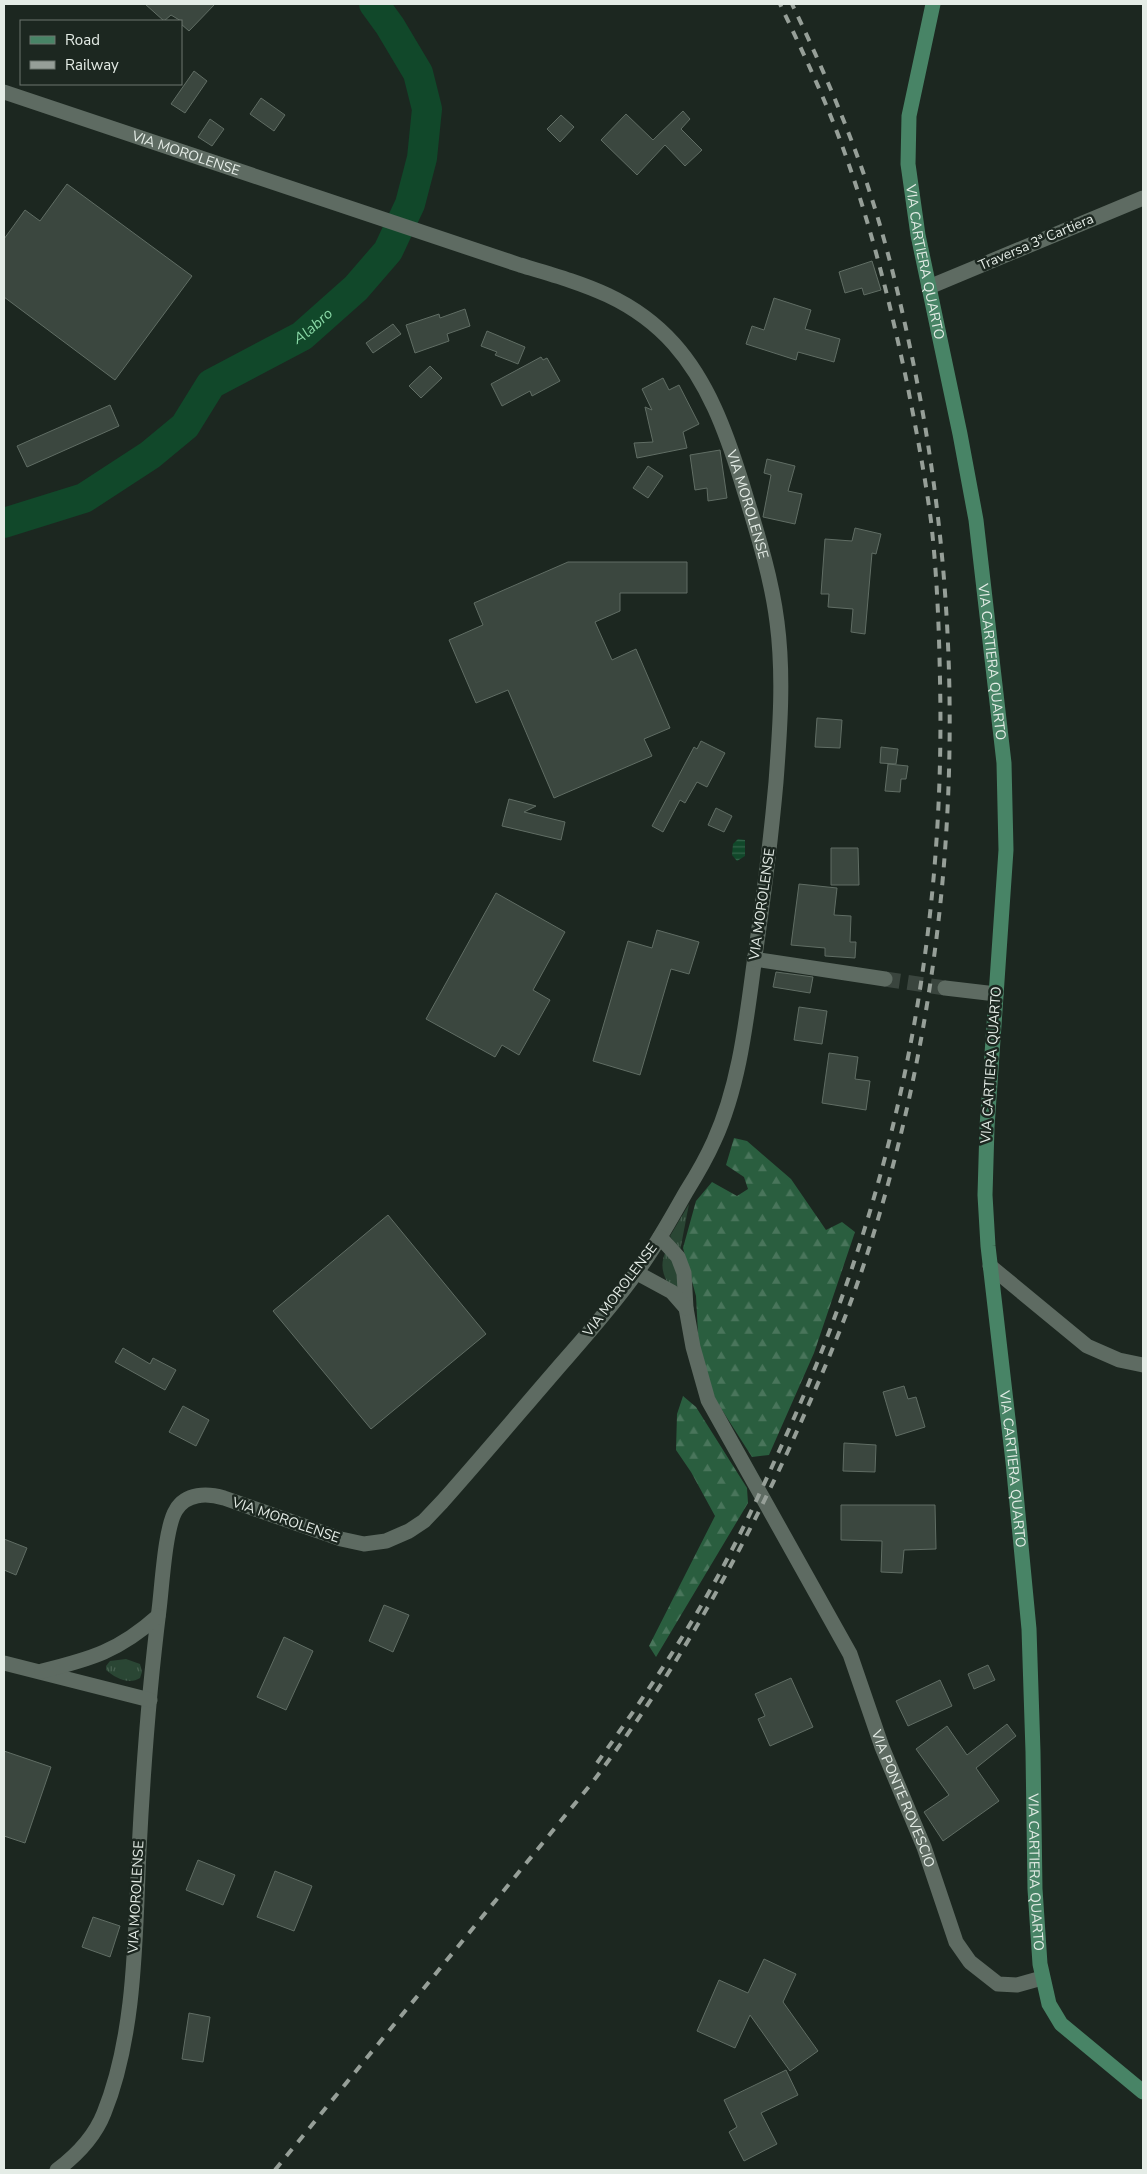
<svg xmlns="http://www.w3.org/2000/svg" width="1147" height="2174" viewBox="0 0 1147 2174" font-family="'Nunito Sans',sans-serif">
<defs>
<pattern id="grass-tufts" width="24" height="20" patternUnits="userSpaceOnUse" patternTransform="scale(1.25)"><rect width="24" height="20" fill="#2a4634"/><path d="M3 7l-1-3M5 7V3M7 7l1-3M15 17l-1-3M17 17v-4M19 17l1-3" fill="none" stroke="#496151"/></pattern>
<pattern id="forest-firs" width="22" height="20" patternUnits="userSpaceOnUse" patternTransform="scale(1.25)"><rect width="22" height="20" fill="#2a5e3f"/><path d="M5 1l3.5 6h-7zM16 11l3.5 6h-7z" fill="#49755b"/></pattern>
<pattern id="water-rules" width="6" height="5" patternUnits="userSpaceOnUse" patternTransform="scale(1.25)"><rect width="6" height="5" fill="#11482a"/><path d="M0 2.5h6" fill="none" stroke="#346349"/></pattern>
</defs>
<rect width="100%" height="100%" fill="#1c2720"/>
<g fill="url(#grass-tufts)">
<polygon points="689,1204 680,1251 670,1236"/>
<path d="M666 1251 672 1256 685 1290 669 1285C662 1274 660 1263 666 1251Z"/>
<path d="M126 1659 140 1664 142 1672 140 1678C129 1685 115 1678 106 1670V1666L110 1661Z"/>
</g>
<g fill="url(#forest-firs)">
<polygon points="734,1138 747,1141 791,1179 826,1230 842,1222 855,1232 814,1353 769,1455 752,1457 715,1399 699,1353 696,1296 683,1248 696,1201 712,1182 737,1196 748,1189 744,1177 726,1165"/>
<polygon points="683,1396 696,1407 747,1488 748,1503 656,1657 649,1646 715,1516 691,1472 676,1450 677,1414"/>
</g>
<polygon fill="url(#water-rules)" points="738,839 745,840 745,856 737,861 732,855 733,844"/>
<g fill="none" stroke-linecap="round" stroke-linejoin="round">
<path stroke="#11482a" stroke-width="30" id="s1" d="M4 523 84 498 150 455 185 426 211 384 302 336 356 288 388 251 410 204 422 158 427 109 418 73 390 26 374 4"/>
</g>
<g fill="#3b473f" stroke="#606d64">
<polygon points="145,4 215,4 189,31 181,24 181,21 171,15 164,21"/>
<polygon points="194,71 207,81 185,113 171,104"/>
<polygon points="261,98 285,115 274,131 250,114"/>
<polygon points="683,111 690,119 681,129 702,150 685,166 665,145 637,175 601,140 626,114 653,140"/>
<polygon points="561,115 574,127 560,142 547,129"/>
<polygon points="210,119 224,129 212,146 198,137"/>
<polygon points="67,184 192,276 115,380 4,297 4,239 25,210 40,221"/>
<polygon points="872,261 881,290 864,295 862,288 845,293 839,272"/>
<polygon points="774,298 811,310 805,329 840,339 834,362 798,352 796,360 746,344 752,326 764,330"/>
<polygon points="465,309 470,326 447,334 449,341 415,353 406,325 439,314 440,318"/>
<polygon points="393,324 401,334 373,353 366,343"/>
<polygon points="487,331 525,347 518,364 495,355 497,352 481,346"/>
<polygon points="541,357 543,360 547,358 560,381 532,396 530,391 502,406 491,384"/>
<polygon points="430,366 442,378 421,398 409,386"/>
<polygon points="663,378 669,390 679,385 699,424 683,432 687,448 637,458 634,443 653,442 645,407 652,410 642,389"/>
<polygon points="110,405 119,426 27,467 17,446"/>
<polygon points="720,450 727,498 708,501 707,488 695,490 690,455"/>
<polygon points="767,459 795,466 788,491 802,494 795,524 763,517 771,475 764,473"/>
<polygon points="648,466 663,476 648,498 633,488"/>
<polygon points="855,528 881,534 876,554 872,553 865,634 851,632 853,609 828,607 829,594 821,594 825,539 852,541"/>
<polygon points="568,562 687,562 687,593 620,593 620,611 595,622 612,660 636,649 670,728 644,739 652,756 554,798 508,690 476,703 449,640 483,625 474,603"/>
<polygon points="817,718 842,720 840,748 815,747"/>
<polygon points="701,741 725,753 707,787 697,782 685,803 680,800 663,832 652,826 694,747 697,749"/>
<polygon points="881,747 898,749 896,764 880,763"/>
<polygon points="888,764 908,766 906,779 901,779 900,792 885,791"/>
<polygon points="509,799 536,806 524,812 565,822 561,840 502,826"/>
<polygon points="716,808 732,816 724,832 708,825"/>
<polygon points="831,848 858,848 859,885 831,885"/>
<polygon points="799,884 837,888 834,915 851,916 850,942 856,942 855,958 825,956 825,948 791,945"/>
<polygon points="496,893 565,932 533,990 550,1000 519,1055 502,1045 495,1057 426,1019"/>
<polygon points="657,930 699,942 689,974 671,969 640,1075 593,1061 628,941 652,948"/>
<polygon points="776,972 813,977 810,993 773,987"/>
<polygon points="799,1007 827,1011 822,1044 794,1040"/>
<polygon points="829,1053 858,1057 855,1079 870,1081 866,1110 822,1103"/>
<polygon points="388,1215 486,1334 371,1429 273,1311"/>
<polygon points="123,1348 150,1364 153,1358 176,1370 165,1390 115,1362"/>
<polygon points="904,1386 908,1399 916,1397 925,1427 896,1436 883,1392"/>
<polygon points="183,1406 209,1420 196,1446 169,1432"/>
<polygon points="844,1443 876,1445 875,1472 843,1471"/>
<polygon points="841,1505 935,1505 936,1549 904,1550 902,1573 881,1572 882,1541 841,1540"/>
<polygon points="4,1539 27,1548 16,1575 4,1570"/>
<polygon points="384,1605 409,1615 393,1652 369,1641"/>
<polygon points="284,1637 313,1651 286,1710 257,1697"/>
<polygon points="988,1665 995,1680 974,1689 968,1674"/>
<polygon points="791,1678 813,1727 770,1746 758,1719 765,1716 755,1694"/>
<polygon points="940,1680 952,1706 908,1726 896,1701"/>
<polygon points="1007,1724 1016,1736 976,1768 999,1801 943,1841 924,1812 949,1795 916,1749 947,1726 967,1755"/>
<polygon points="4,1751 51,1767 25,1843 4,1836"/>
<polygon points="198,1860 235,1875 223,1905 186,1890"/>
<polygon points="275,1871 312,1886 294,1931 257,1917"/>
<polygon points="93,1917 120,1926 110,1957 82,1947"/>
<polygon points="764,1959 796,1974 783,2002 818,2051 790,2071 750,2015 735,2048 697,2031 719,1980 748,1993"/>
<polygon points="189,2013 210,2017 203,2062 182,2059"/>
<polygon points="786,2070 798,2095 761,2113 777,2144 744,2161 729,2132 737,2127 724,2100"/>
</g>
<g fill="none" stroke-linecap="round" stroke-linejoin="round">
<polyline stroke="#3a453e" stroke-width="15" stroke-dasharray="15 8" stroke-linecap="butt" points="885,979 945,988"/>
<g stroke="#5e6b62" stroke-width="15">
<path id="s2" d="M4 92 520 265C580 283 631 296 674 344 708 382 726 432 741 480 755 526 771 574 777 622 784 675 780 729 776 782 771 838 764 894 756 949 747 1013 741 1082 714 1141 706 1159 696 1176 686 1192 670 1220 655 1248 636 1273 612 1307 584 1338 557 1369 519 1413 481 1458 442 1502L424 1521 409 1531 386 1541 364 1544 341 1539 224 1498C207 1493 186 1493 176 1510 165 1527 162 1587 159 1610 149 1690 143 1771 139 1851 135 1935 136 2034 104 2113 95 2136 77 2155 57 2170"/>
<polyline points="929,287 1143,198"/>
<polyline points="754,959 885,979"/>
<polyline points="945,988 996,994"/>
<path id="s3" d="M660 1237 678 1257 684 1273 686 1308 693 1347 708 1400 850 1654 882 1747 924 1847 956 1942 970 1962 998 1984 1017 1985 1042 1978"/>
<polyline points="990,1266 1087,1346 1119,1360 1143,1365"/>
<polyline points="637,1273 672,1292 686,1308"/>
<polyline points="4,1663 150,1700"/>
<path d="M42 1671C91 1659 119 1651 158 1616"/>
</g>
<path stroke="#488466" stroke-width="15" id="s4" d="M933 4 909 116 908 164 918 235 960 434 976 520 1004 763 1006 850 987 1127 985 1195 988 1246 1013 1462 1029 1629 1033 1752 1035 1889 1040 1964 1049 2004 1061 2024 1143 2092"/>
<g stroke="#969f98" stroke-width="4" stroke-dasharray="9 9" stroke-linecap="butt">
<path d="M597 1763C635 1710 672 1656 705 1599 733 1551 757 1500 780 1449 893 1204 946 950 940 680 939 627 937 574 931 521 925 475 916 429 907 383 889 298 868 213 837 132 820 88 800 46 780 4"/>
<path d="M275 2170 591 1784C670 1681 733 1569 788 1451 815 1391 842 1330 863 1267 960 973 975 654 911 352 898 290 883 229 862 169 842 113 818 58 792 4"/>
</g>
</g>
<g text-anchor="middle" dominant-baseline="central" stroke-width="5" stroke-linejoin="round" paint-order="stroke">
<g font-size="14" fill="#e4ece6" stroke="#1c2720">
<text stroke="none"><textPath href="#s2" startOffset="192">VIA MOROLENSE</textPath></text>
<text transform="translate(1036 242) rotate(-23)">Traversa 3ª Cartiera</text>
<text stroke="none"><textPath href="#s4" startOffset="262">VIA CARTIERA QUARTO</textPath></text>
<text stroke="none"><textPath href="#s2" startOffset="898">VIA MOROLENSE</textPath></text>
<text stroke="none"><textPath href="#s4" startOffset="668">VIA CARTIERA QUARTO</textPath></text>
<text transform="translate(762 904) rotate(-82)">VIA MOROLENSE</text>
<text transform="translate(991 1065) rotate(-86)">VIA CARTIERA QUARTO</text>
<text transform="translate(620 1290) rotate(-53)">VIA MOROLENSE</text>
<text stroke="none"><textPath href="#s4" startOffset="1478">VIA CARTIERA QUARTO</textPath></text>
<text transform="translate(286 1520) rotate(19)">VIA MOROLENSE</text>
<text stroke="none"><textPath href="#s3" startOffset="619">VIA PONTE ROVESCIO</textPath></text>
<text stroke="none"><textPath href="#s4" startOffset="1882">VIA CARTIERA QUARTO</textPath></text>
<text transform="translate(136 1897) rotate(-87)">VIA MOROLENSE</text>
</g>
<g font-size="15" font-style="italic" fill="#89d8a6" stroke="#1c2720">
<text stroke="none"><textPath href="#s1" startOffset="375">Alabro</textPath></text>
</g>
</g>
<rect width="1147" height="2174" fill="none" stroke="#e4ece6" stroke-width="10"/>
<rect x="20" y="20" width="162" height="65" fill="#1c2720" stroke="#6c766f"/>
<rect x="30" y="36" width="25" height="8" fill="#488466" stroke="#6c766f"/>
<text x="65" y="45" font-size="15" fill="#e4ece6">Road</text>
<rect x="30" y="61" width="25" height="8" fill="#969f98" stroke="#6c766f"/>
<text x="65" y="70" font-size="15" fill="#e4ece6">Railway</text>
</svg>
